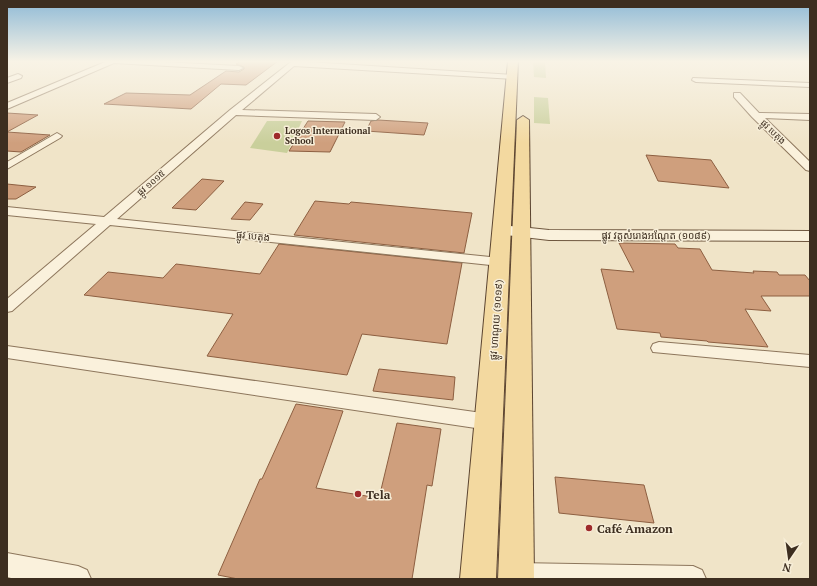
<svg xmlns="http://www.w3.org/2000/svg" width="817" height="586" viewBox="0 0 817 586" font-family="'PT Serif','Noto Sans Khmer',serif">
<rect width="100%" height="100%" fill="#f0e4c8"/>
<g fill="#c9cf9b">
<polygon points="533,61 545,61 546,78 534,77"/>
<polygon points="534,97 548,98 550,124 534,123"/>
<polygon points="267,121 302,121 287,153 250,148"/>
</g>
<g fill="#cf9f7d" stroke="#8d5f41">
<polygon points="241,61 278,61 246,85 221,84 191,109 104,104 126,93 190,95 226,71 239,72 244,69 244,67 236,64"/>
<polygon points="7,113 38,115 7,132"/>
<polygon points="378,120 428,123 424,135 366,131 371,121"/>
<polygon points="308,121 345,122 330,152 289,151"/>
<polygon points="7,132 50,135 21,152 7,151"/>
<polygon points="646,155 711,160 729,188 658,181"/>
<polygon points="202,179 224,181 196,210 172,208"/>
<polygon points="7,184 36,187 16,199 7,199"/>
<polygon points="315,201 349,204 351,202 472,213 464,253 294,235"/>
<polygon points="245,202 263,204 250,220 231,219"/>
<polygon points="619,243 675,244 678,248 700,249 712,270 754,273 753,271 777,272 779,275 805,275 810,281 810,296 761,296 771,311 745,309 768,347 708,342 707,341 661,337 660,333 617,329 601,269 634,272"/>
<polygon points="279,244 462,263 447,344 362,334 347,375 207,356 233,314 84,295 108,272 163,278 176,264 260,274"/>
<polygon points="379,369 455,377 453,400 373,391"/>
<polygon points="296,404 343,411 316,488 379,498 397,423 441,429 432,486 427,485 412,579 238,579 218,575 260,479 262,479"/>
<polygon points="555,477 644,485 654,523 559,513"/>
</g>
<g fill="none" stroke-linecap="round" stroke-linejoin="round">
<g stroke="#8d765c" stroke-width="2">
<g id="minor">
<polygon points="104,61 145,61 239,66 243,68 239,70 114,63 7,109 7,103 105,62"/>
<polygon points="292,61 513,75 517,77 513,79 294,66 242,110 376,114 380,117 376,120 236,115 117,219 500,258 505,259 507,262 505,265 500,266 110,225 12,311 7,312 7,299 96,224 7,215 7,207 104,217 230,110"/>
<polygon points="18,74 22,76 21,78 7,83 7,78"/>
<polygon points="693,78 810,83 810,87 696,82 692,80"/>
<polygon points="734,93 740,93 759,113 810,114 810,120 765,118 810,162 810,171 806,170 752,117 734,97"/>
<polygon points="57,133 62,136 60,138 7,169 7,162"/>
<polygon points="659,342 810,355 810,367 653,352 651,348 653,344"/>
<polygon points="7,346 489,414 496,416 499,422 496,428 489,430 7,358"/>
<polygon points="7,553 78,566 87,570 91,579 15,579 7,577"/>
<polygon points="516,563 693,566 702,570 706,579 505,579 503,576 507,567"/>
</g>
</g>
<g stroke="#6f573f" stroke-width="2">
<polygon id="secondary" points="502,225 549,230 810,231 810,241 549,240 496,234 493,230 496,226"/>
</g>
<g stroke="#5b4430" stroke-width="2">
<g id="primary">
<polygon points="508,61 518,61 496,579 460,579"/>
<polygon points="523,116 529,120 534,579 498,579 517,120"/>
</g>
</g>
<use href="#minor" fill="#faf1dc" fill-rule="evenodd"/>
<use href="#secondary" fill="#faf1dc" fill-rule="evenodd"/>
<use href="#primary" fill="#f3d9a0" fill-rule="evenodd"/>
</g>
<linearGradient id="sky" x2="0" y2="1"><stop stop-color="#8fbad6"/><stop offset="0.43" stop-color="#f8f3e6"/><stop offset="1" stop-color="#f8f3e6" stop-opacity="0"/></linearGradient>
<rect width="817" height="143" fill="url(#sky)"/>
<g fill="#9e2a2b" stroke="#f7eed8" stroke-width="1.5">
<circle cx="277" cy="136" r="4"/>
<circle cx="358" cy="494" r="4"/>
<circle cx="589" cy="528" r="4"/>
</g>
<g text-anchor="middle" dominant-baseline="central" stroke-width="3" stroke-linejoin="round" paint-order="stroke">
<g font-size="9" font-weight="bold" fill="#3d2e20" stroke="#f7eed8" text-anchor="start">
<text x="285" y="131">Logos International<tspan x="285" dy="10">School</tspan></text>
</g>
<g font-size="9" fill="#3d2e20" stroke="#f7eed8">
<text transform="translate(773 132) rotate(44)">ផ្លូវ បេតុង</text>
<text transform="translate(151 183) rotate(-41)">ផ្លូវ ១០១៥</text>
</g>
<g font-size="10" fill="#3d2e20" stroke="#f7eed8">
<text x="656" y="235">ផ្លូវ វត្តសំរោងអណ្ដែត (១០៨៩)</text>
<text transform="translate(253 236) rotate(6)">ផ្លូវ បេតុង</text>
<text transform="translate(496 320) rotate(-86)">ផ្លូវ ហាណូយ (១០១៩)</text>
</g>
<g font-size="12" font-weight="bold" fill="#3d2e20" stroke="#f7eed8" text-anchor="start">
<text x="366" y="494">Tela</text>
<text x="597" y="528">Café Amazon</text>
</g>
</g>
<rect width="817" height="586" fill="none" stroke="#3d2e20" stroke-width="16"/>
<g transform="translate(789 558) rotate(193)" stroke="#f7eed8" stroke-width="3" paint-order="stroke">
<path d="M0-3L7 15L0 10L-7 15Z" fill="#3d2e20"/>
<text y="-6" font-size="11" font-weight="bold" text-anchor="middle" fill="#3d2e20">N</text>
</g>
</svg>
